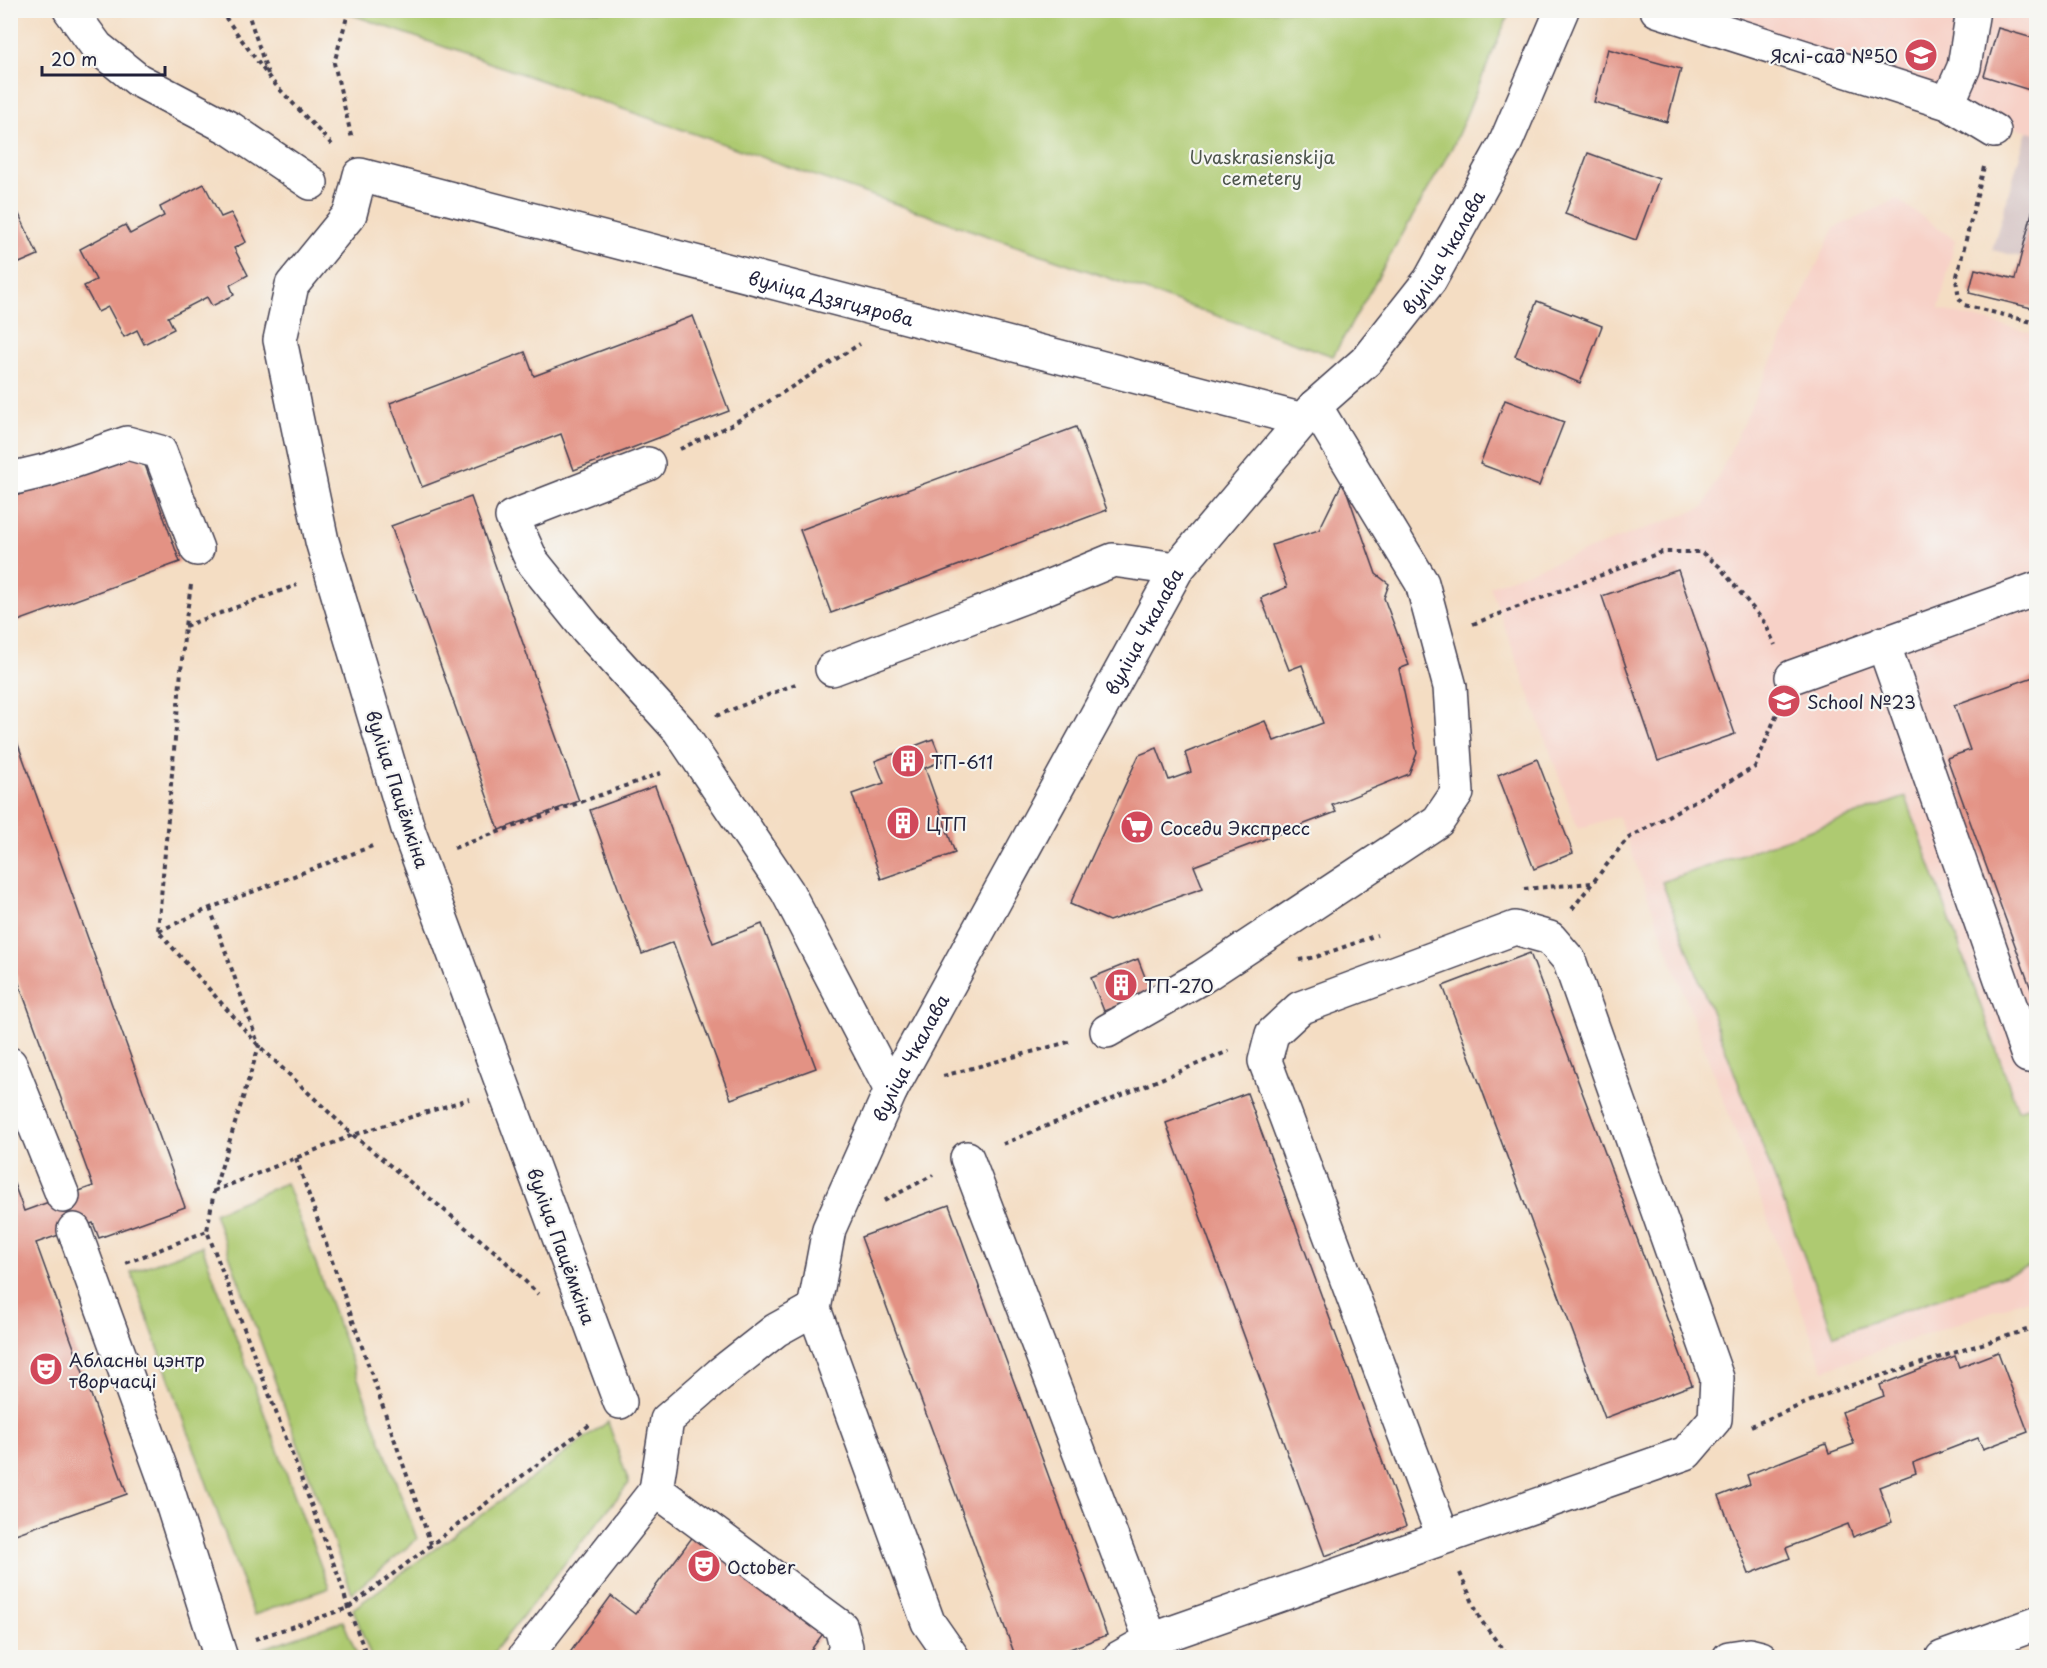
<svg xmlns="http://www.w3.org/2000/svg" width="2047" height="1668" viewBox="0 0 2047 1668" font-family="'Playpen Sans',sans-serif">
<rect width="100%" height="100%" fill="#f6f6f2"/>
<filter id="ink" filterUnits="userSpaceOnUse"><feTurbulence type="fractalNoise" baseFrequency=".0167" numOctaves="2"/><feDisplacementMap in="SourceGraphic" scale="12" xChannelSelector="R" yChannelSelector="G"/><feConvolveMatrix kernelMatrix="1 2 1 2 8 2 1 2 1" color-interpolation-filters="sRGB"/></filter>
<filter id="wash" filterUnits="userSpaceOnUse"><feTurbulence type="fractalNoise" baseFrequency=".008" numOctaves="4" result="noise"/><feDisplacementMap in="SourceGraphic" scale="24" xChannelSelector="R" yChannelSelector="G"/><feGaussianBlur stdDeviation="1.35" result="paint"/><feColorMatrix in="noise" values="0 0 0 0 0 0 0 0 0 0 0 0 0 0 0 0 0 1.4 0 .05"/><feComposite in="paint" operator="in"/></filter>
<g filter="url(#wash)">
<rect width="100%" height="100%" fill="#f4ddc3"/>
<g fill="#f7d1c7">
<polygon points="1663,11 2036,11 2036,133 1983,119"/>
<polygon points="1897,199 1955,240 1939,309 2036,334 2036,1296 1824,1370 1618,816 1578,829 1490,586 1704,507 1834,228"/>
</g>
<polygon fill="#d2bfc0" points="2027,131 2036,133 2036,309 1969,293 1975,269 2015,279 2021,257 1992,250"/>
<g fill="#aeca71" stroke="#687656" stroke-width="1.5">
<polygon points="341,11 1510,11 1454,144 1333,356"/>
<polygon points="1906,797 2018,1110 2036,1104 2036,1264 1834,1335 1662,882"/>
<polygon points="286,1183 417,1539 352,1593 214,1213"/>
<polygon points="202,1246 329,1588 254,1615 131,1272"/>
<polygon points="608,1422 629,1483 490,1657 371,1657 353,1609"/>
<polygon points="343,1621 358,1657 264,1657 261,1649"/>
</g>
<g id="blocks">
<g fill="#e39284">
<polygon points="1998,28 2036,39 2036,92 1984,76"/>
<polygon points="1608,49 1681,69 1667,122 1594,102"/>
<polygon points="1588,153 1659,179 1636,240 1565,214"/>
<polygon points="204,184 221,217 231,213 246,242 234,248 248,275 230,285 234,295 212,306 207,297 168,317 174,329 144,344 137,330 124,337 108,307 98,312 84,286 96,280 80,249 125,225 130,234 164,216 160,207"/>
<polygon points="10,195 38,255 10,267"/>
<polygon points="2036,197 2036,309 1969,293 1975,269 2015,279"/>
<polygon points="1537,301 1602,326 1580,383 1515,356"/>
<polygon points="693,316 729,411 574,470 561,434 422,487 390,403 525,352 534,376"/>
<polygon points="1505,400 1564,422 1539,486 1480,464"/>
<polygon points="1076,427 1107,510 831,613 800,530"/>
<polygon points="140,451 180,562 10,624 10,498"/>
<polygon points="1343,481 1376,574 1389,584 1384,598 1409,665 1399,669 1417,753 1409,774 1332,805 1336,812 1194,866 1203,888 1109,921 1070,904 1139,755 1157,748 1169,780 1191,772 1185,753 1265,721 1274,741 1323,723 1302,665 1289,670 1261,598 1287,587 1272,545 1319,530"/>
<polygon points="471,497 579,801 499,830 391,526"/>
<polygon points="1678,570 1735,734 1658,761 1602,596"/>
<polygon points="2036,676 2036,1003 1947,758 1970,750 1954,705"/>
<polygon points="11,725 185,1207 99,1238 93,1223 36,1243 127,1494 10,1536 10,1173 24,1211 93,1186 10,959"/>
<polygon points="933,739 942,761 925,768 955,853 881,879 852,794 884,783 875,761"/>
<polygon points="1537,759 1573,853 1534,869 1498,775"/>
<polygon points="655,786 713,943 762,924 816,1068 731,1099 673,942 642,954 590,810"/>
<polygon points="1530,953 1692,1385 1605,1418 1443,986"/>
<polygon points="1138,959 1151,992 1104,1011 1091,978"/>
<polygon points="1247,1093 1406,1526 1325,1556 1166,1123"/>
<polygon points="949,1205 1107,1635 1046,1658 1016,1658 861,1237"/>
<polygon points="1998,1352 2028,1432 1983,1449 1978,1438 1913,1463 1916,1473 1879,1487 1892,1522 1853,1537 1848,1524 1786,1548 1790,1558 1749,1574 1719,1496 1750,1484 1747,1475 1826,1444 1829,1453 1854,1444 1842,1412 1884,1396 1880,1385 1955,1356 1959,1367"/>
<polygon points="694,1535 825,1631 805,1658 566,1658 611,1596 635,1614"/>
</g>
</g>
</g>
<g filter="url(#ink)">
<use href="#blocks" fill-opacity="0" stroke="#423e4f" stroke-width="1.5"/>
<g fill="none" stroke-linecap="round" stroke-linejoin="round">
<g stroke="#423e4f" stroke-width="36">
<g id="minor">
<polyline points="70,10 97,47 138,80 231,129 311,183"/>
<polyline points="1657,10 1948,103 1994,131"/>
<polyline points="1948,103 1964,67 1973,10"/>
<polyline points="648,464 512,517 532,561 586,628 679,730 787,891 891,1090"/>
<polyline points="10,479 48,470 127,443 160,452 197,549"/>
<polyline points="1883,643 2028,1056 2036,1053"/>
<polyline points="832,669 1026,596 1113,560 1177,569"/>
<polyline points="1792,677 2036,589"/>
<polyline points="1107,1031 1202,977 1438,821 1457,793 1450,687 1422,583 1315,406"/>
<polyline points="10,1064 63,1196"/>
<polyline points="967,1158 1151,1640"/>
<polyline points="74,1230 163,1475 221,1658"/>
<path id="s1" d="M620 1402 409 832 322 541 280 340 292 285 350 214 360 175 1303 420"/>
<polyline points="656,1490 667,1420 720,1374 776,1330 814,1309"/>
<polyline points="524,1658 656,1490 841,1627 846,1647 842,1658"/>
<path id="s2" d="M953 1658 928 1622 814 1309 829 1229 891 1090 1177 569 1315 406 1366 361 1430 280 1505 144 1562 10"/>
<polyline points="1119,1658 1151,1640 1686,1453 1715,1419 1717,1378 1569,960 1550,938 1515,928 1300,1008 1272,1034 1265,1061 1443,1537"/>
<polyline points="1729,1658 1749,1655 1761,1658"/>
<polyline points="1942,1658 2036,1624"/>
</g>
</g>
<g stroke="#423e4f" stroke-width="4" stroke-dasharray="4.5 4.5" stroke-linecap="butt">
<polyline points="220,10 271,80 335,148"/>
<polyline points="247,10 268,74"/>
<polyline points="349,10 334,63 352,139"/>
<polyline points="1984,167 1956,280 1959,298 1964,305 2036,323"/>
<polyline points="680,449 731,425 860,344"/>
<polyline points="191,585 185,626 158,931 259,1046 353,1135 500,1256 538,1294"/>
<polyline points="1473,624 1662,552 1701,552 1719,566 1765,623 1775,645"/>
<polyline points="185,626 297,585"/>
<polyline points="716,716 798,683"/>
<polyline points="454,848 661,773"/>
<polyline points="1524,889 1591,883"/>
<polyline points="210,908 259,1046 214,1191 207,1231 341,1583 348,1608 368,1658"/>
<polyline points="1572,909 1627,839 1755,767 1778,711"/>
<polyline points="159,931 210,908 375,845"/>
<polyline points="1299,960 1316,957 1377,935"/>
<polyline points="943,1076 1072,1041"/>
<polyline points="1003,1144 1229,1051"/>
<polyline points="296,1158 431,1544"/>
<polyline points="214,1191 353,1135 469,1099"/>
<polyline points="884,1201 933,1175"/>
<polyline points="126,1263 207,1231"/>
<polyline points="1751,1426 1839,1389 2036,1327"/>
<polyline points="1460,1573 1480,1619 1509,1658"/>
<polyline points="255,1639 348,1608 592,1423"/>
</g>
<use href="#minor" stroke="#fff" stroke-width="33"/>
</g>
</g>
<defs>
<g id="school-disc" transform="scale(1.725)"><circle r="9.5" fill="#d1495b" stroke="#f6f6f2"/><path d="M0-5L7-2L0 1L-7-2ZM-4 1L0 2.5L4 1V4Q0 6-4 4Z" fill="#fff"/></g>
<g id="building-disc" transform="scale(1.725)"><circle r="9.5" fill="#d1495b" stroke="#f6f6f2"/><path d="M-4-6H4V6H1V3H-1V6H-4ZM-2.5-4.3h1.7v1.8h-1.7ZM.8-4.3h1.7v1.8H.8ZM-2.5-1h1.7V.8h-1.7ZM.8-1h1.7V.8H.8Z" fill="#fff"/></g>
<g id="supermarket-disc" transform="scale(1.725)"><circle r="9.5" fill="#d1495b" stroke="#f6f6f2"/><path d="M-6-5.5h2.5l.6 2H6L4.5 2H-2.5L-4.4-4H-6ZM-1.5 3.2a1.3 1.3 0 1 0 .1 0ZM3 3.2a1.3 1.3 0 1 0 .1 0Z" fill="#fff"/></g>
<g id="theatre-disc" transform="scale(1.725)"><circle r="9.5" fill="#d1495b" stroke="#f6f6f2"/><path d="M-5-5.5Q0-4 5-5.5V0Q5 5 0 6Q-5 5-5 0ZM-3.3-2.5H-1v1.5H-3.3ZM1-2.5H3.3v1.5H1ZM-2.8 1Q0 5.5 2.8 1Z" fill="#fff"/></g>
</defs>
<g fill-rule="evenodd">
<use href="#school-disc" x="1921" y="55"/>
<use href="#school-disc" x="1784" y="701"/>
<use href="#building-disc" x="908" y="761"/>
<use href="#building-disc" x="903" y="823"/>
<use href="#supermarket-disc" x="1137" y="827"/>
<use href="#building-disc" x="1121" y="985"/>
<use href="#theatre-disc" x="46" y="1369"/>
<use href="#theatre-disc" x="704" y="1566"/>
</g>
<g text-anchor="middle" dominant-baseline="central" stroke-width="4.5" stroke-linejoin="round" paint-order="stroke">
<g font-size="18" fill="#22223b" stroke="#f6f6f2" text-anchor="start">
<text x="1898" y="55" text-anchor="end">Яслі-сад №50</text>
<text x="1807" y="701">School №23</text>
<text x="931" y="761">ТП-611</text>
<text x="926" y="823">ЦТП</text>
<text x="1160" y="827">Соседи Экспресс</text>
<text x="1144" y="985">ТП-270</text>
<text x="69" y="1359">Абласны цэнтр<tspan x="69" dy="21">творчасці</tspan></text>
<text x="727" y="1566">October</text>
</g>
<g font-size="18" fill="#4c544b" stroke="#f6f6f2">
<text x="1262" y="156">Uvaskrasienskija<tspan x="1262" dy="21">cemetery</tspan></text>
</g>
<g font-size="18" fill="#22223b" stroke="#f6f6f2">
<text stroke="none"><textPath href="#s2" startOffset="1620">вуліца Чкалава</textPath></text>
<text stroke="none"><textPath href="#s1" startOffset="1792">вуліца Дзягцярова</textPath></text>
<text stroke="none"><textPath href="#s2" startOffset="1134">вуліца Чкалава</textPath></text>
<text transform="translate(398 789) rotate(72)">вуліца Пацёмкіна</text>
<text stroke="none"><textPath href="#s2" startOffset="648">вуліца Чкалава</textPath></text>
<text transform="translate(562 1246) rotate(70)">вуліца Пацёмкіна</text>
</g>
</g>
<rect width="2047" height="1668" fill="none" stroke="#f6f6f2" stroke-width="36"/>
<path d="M42 66v9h123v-9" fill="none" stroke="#22223b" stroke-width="3"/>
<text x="51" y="66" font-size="18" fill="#22223b" stroke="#f6f6f2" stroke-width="4.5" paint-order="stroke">20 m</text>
</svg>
